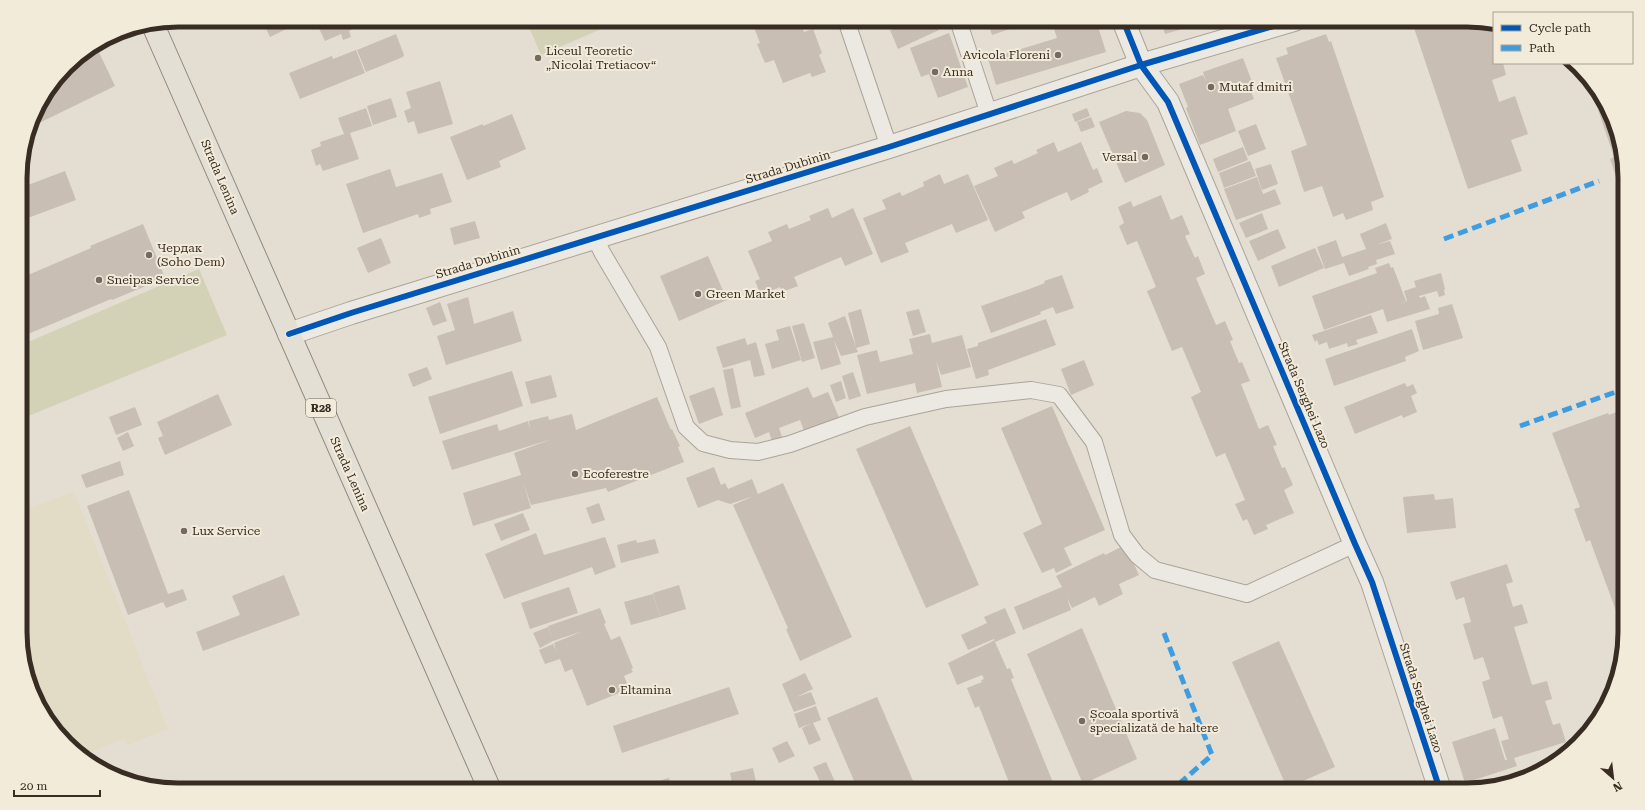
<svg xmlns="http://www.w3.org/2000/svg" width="1645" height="810" viewBox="0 0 1645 810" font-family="'Roboto Serif',serif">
<rect width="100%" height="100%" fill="#e4ded2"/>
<polygon fill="#e2dbc5" points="74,492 168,729 128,745 125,739 84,754 53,728 32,693 21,653 21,511"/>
<g fill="#d3d2b6">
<polygon points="526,20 622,20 541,55"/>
<polygon points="199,269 227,335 21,419 21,345"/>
</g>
<g fill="#c8beb3">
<polygon points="262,20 305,20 270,37"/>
<polygon points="315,20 351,20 354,28 349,31 351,37 343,40 341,34 325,41"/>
<polygon points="746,20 799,20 804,32 813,29 822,53 819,55 826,72 812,77 810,73 783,83 774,60 765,63 757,44 760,43 752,22 747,24"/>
<polygon points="905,20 935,20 939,30 898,49 890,30 892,30 891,26"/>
<polygon points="987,20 1037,20 992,35"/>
<polygon points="1051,20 1096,20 1106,52 996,85 988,59 1057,38"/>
<polygon points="1161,20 1180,20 1182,29 1165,34"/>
<polygon points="1438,20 1467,20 1494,26 1494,63 1503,63 1506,75 1492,80 1499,102 1515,96 1528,134 1511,140 1522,171 1468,189 1414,28"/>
<polygon points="949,33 968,87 938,98 929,74 921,77 910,48"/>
<polygon points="396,34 404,55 403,57 366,72 357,50"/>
<polygon points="1326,34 1329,42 1331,41 1384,197 1371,202 1373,210 1346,220 1343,213 1333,217 1322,186 1304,192 1291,151 1307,145 1276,58 1288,54 1286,48"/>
<polygon points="96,46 115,86 31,127 36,108 74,59"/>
<polygon points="356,50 365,73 300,99 289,73 332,56 333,59"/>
<polygon points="1243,58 1254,87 1250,89 1254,99 1228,109 1236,131 1200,145 1186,108 1188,107 1179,84 1203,75 1206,81 1203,72"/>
<polygon points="1587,77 1592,82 1613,118 1624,158 1624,187 1620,188 1610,159 1614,157"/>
<polygon points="440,81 453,124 418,134 414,121 408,123 404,111 411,108 406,92"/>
<polygon points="391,98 397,117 373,125 367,106"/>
<polygon points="366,108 372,126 350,133 359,159 323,171 320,164 316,166 311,150 321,146 320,142 344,134 338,118"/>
<polygon points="1087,108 1090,116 1075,122 1072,114"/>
<polygon points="1126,111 1140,113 1147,120 1165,165 1125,183 1099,122"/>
<polygon points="512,114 526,149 499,161 501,167 467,180 450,137 483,124 483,126"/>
<polygon points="1091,117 1095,127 1081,132 1077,122"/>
<polygon points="1256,124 1266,149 1248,156 1238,131"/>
<polygon points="1054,142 1058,152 1081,142 1093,170 1097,168 1103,182 1088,189 1089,192 1071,201 1067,192 1055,197 1022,212 1025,218 995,232 974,186 998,176 994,168 1012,160 1014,164 1038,153 1036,150"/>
<polygon points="1243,147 1248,160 1218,172 1213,159"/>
<polygon points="1250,161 1256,176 1224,188 1219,173"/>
<polygon points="1271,164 1278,184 1262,190 1255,169"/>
<polygon points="390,169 396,187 442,173 452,202 430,209 431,214 419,218 418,214 363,233 346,184"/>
<polygon points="65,171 76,200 25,219 20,206 20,188"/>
<polygon points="940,174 944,184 968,174 988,220 956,233 952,224 905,243 909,252 881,263 863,218 886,209 882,200 900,192 902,196 924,186 923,182"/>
<polygon points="1257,177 1263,194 1275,189 1281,204 1236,220 1224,189"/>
<polygon points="1161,195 1171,220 1182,215 1190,234 1185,236 1195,258 1198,256 1205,274 1196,278 1216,325 1225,321 1233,340 1230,341 1239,363 1242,362 1250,381 1241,384 1259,429 1268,425 1277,445 1273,446 1282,468 1285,467 1293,485 1284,490 1294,513 1266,525 1268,529 1254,535 1247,519 1243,521 1235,504 1245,500 1225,453 1216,457 1191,397 1201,392 1182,347 1172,351 1147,291 1156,287 1137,241 1127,245 1119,226 1124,223 1118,207 1131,201 1133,207"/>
<polygon points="828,208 832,218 853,208 873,254 845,266 841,257 794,277 798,286 782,292 780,287 761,295 755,281 760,279 748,251 772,241 768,232 787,224 789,229 811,220 809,216"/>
<polygon points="1262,213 1268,229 1246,238 1239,223"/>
<polygon points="475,221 480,238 454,245 450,228"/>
<polygon points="1386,223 1392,239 1376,245 1390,241 1395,254 1376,260 1377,264 1368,267 1369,269 1349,276 1344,263 1325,269 1317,247 1336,240 1342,257 1366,249 1360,234"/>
<polygon points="143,224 165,278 112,300 111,299 21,337 21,278 91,248 90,246"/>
<polygon points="1278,229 1286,248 1258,261 1249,241"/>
<polygon points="381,238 391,263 368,273 357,248"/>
<polygon points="1315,248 1324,268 1279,287 1271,266"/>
<polygon points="708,256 727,300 679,321 660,276"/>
<polygon points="1389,263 1391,268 1393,267 1406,301 1397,305 1407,301 1404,291 1416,287 1414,281 1441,273 1445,289 1444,290 1445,295 1439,297 1437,291 1419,296 1420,298 1425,296 1430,309 1387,322 1383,309 1324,330 1312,296 1377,273 1375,268"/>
<polygon points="1062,275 1074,308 1056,314 1053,307 1040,312 1041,314 991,333 981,306 1032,288 1045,283 1044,281"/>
<polygon points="468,297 474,324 513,311 522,341 446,365 437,336 455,330 447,304"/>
<polygon points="440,302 447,321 433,326 426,308"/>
<polygon points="1452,304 1463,338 1423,350 1415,321 1439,314 1438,308"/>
<polygon points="861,309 870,344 856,348 858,352 841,356 834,340 841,364 821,370 813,342 833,337 828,323 845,316 856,347 848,313"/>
<polygon points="919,309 926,332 913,336 906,312"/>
<polygon points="1371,315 1378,333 1356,340 1358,344 1348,347 1347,343 1329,349 1327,342 1319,345 1317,340 1315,342 1312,335"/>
<polygon points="1046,319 1056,345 988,370 989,375 976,379 967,349 978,346 978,343"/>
<polygon points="804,323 815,358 802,362 792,326"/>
<polygon points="790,326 801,360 772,369 765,344 779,340 776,330"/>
<polygon points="1412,329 1419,351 1405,357 1406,361 1334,386 1325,359"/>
<polygon points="930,334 932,343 962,335 971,367 941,375 936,361 942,387 917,393 915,383 867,394 857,355 877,350 880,362 913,354 909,339"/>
<polygon points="745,338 747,345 756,342 765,375 754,377 750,360 723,368 716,347"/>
<polygon points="1084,360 1094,385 1071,395 1061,369"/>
<polygon points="427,367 432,379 413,387 408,374"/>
<polygon points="733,368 741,407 731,409 723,370"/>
<polygon points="512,371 523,406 440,434 428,397"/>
<polygon points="853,372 861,396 849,400 842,376"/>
<polygon points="551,375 557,397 531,404 525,382"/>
<polygon points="841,381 846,398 836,402 830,385"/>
<polygon points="1405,383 1407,387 1413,384 1417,393 1411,396 1417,412 1403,418 1402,415 1355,434 1344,407"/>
<polygon points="714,387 723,415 699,424 689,396"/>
<polygon points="808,387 813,398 828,392 839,417 816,427 814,424 817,431 806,436 800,420 779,428 783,440 773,444 769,432 755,438 745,413"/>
<polygon points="218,394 232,425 165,455 158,438 163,436 157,422"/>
<polygon points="657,397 671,430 672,429 680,446 678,447 684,462 608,492 606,488 531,505 523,482 531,508 473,526 463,493 521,475 514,453 552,439 452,470 442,441 497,424 499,431 528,421 530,429 529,421 548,416 549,420 572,414 576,430"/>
<polygon points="1052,406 1105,530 1064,548 1072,565 1056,573 1054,568 1042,573 1023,533 1042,524 1001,428"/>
<polygon points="135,407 142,425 116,435 109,417"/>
<polygon points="1624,409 1624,445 1620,446 1625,458 1625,617 1619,619 1590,540 1586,542 1574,509 1580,507 1552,433 1608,413 1609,415"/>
<polygon points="910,426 979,585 926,608 856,449"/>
<polygon points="128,432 134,446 123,451 117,438"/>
<polygon points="120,461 124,475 86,488 81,475"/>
<polygon points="714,467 721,485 725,483 728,489 752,479 758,494 783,483 852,637 800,661 786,629 788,628 733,505 754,496 730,504 718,500 698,508 686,478"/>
<polygon points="129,490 168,594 183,589 187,600 166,608 163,602 128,615 87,506"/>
<polygon points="1434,494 1435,500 1453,498 1456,528 1407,533 1403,497"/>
<polygon points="599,503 605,520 592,524 586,508"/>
<polygon points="523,513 530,530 501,541 494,524"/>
<polygon points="536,533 544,555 605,537 616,567 595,575 592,567 504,599 485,554"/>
<polygon points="655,539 659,553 621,563 617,545 636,540 637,543"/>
<polygon points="1125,545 1139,575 1119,584 1123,594 1099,606 1095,597 1072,608 1067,598 1071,610 1023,630 1014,607 1062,587 1056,576 1104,553 1105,555"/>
<polygon points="1507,564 1513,582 1506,584 1513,607 1522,604 1528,623 1514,627 1532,685 1547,681 1552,699 1545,701 1553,725 1560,723 1566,742 1514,758 1517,766 1465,783 1452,742 1495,728 1505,760 1507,760 1501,741 1509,739 1502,716 1493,719 1482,682 1490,679 1483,657 1474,660 1463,624 1471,622 1464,597 1456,600 1450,582"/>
<polygon points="284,575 300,615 203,651 196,632 240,615 232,596"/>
<polygon points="679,585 686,609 660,617 653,593"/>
<polygon points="569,587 578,613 530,629 521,603"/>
<polygon points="653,594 660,617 631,625 624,602"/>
<polygon points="600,608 606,623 604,624 611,640 620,636 633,668 631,669 633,672 624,676 629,689 587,706 572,669 565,672 560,659 545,664 539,650 553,644 556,650 554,643 583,631 553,641 540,648 533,633 548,627 553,639 548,626"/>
<polygon points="1005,608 1016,633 995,642 1007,669 999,672 1010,668 1014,678 1011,679 1056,790 1012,790 979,706 975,708 967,688 982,682 981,680 984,679 982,675 957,685 948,663 995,640 994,639 968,650 961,635 987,623 984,617"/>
<polygon points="1082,628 1137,759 1083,784 1027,654"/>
<polygon points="1279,641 1335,767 1287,788 1232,662"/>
<polygon points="805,673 813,689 796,697 811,692 816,704 794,712 782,684"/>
<polygon points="729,687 739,714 622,753 613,726"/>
<polygon points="877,697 917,790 858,790 827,718"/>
<polygon points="816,706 821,720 813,723 821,740 809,745 802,728 812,723 799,728 794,714"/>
<polygon points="787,741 795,756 779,763 772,748"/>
<polygon points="826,762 839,790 824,790 813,767"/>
<polygon points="753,768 756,782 733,787 730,773"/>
<polygon points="669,778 672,790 648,790 647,784"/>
</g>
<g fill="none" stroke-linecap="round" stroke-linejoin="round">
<g stroke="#aaa39a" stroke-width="18">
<g id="service">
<polyline points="846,20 889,147"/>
<polyline points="958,20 989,114"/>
<polyline points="595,238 603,254 658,347 686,427 703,443 730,450 758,452 790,444 865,417 946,399 1031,390 1059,395 1094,442 1122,535 1137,555 1155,570 1247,594 1355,544"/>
</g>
</g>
<g stroke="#aaa39a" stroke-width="24">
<g id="minor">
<polyline points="1123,20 1141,65 1168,102 1355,544 1372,582 1440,790"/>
<polyline points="289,334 351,313 889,147 1141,65 1294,20"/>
</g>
</g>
<g stroke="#8f8981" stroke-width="24">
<polyline id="primary" points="153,25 490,790"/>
</g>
<use href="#service" stroke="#ece9e3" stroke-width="16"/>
<use href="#minor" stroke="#ece9e3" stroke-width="22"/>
<use href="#primary" stroke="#e4dfd5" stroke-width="22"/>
<g stroke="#3e9ce0" stroke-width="5" stroke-dasharray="10 5" stroke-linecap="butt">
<polyline points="1444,239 1599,181"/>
<polyline points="1520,426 1624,389"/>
<polyline points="1164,633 1212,755 1172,790"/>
</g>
<g stroke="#f3ebda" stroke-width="8">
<g id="cycleway">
<polyline points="1123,20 1141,65 1168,102 1355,544 1372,582 1440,790"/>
<polyline points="289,334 351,313 889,147 1141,65 1294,20"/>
</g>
</g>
<use href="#cycleway" stroke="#0057b8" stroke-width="6"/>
</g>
<g fill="#746a60" stroke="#f3ebda" stroke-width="1.5">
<circle cx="1058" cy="55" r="4"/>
<circle cx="538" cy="58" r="4"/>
<circle cx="935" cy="72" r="4"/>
<circle cx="1211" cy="87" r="4"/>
<circle cx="1145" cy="157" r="4"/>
<circle cx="149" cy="255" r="4"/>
<circle cx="99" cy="280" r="4"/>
<circle cx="698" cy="294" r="4"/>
<circle cx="575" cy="474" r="4"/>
<circle cx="184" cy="531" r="4"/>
<circle cx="612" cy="690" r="4"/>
<circle cx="1082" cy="721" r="4"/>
</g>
<g text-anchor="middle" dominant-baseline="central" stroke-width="4" stroke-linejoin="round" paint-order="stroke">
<rect fill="#f3ebda" stroke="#70655a" stroke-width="1" x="306" y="399" width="30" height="18" rx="3"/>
<g font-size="11" font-weight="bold" fill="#382c23">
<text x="321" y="408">R28</text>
</g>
<g font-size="12" fill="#382c23" stroke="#f3ebda" text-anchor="start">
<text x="546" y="51">Liceul Teoretic<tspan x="546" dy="14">„Nicolai Tretiacov“</tspan></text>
<text x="1050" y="55" text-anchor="end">Avicola Floreni</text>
<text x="943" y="72">Anna</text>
<text x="1219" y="87">Mutaf dmitri</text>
<text x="1137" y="157" text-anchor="end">Versal</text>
<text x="157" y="248">Чердак<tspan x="157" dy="14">(Soho Dem)</tspan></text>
<text x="107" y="280">Sneipas Service</text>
<text x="706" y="294">Green Market</text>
<text x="583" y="474">Ecoferestre</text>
<text x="192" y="531">Lux Service</text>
<text x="620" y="690">Eltamina</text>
<text x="1090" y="714">Școala sportivă<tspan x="1090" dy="14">specializată de haltere</tspan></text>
</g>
<g font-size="12" fill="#382c23" stroke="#f3ebda">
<text transform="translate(788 167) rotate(-17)">Strada Dubinin</text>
<text transform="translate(220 177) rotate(67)">Strada Lenina</text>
<text transform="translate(478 262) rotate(-17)">Strada Dubinin</text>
<text transform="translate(1304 395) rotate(67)">Strada Serghei Lazo</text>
<text transform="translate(350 474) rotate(66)">Strada Lenina</text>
<text transform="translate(1421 698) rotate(72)">Strada Serghei Lazo</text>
</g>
</g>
<path d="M0 0H1645V810H0ZM178 27H1467A151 151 0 0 1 1618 178V632A151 151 0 0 1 1467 783H178A151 151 0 0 1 27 632V178A151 151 0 0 1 178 27Z" fill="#f3ebda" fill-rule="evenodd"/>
<path fill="none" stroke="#382c23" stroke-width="5" d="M178 27H1467A151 151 0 0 1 1618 178V632A151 151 0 0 1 1467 783H178A151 151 0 0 1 27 632V178A151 151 0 0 1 178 27Z"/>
<rect x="1493" y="12" width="140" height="52" fill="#f3ebda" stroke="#a89f91"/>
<rect x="1501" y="25" width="20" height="6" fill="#0057b8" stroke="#a89f91"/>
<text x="1529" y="32" font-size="12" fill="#382c23">Cycle path</text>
<rect x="1501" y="45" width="20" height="6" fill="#3e9ce0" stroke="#a89f91"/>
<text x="1529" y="52" font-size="12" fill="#382c23">Path</text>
<g transform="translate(1613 778) rotate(152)" stroke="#f3ebda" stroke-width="3" paint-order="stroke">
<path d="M0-3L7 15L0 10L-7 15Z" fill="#382c23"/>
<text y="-6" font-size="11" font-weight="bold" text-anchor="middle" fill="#382c23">N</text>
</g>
<path d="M14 790v6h86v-6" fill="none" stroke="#382c23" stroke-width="2"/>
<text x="20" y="790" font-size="12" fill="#382c23" stroke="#f3ebda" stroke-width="3" paint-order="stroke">20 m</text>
</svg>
